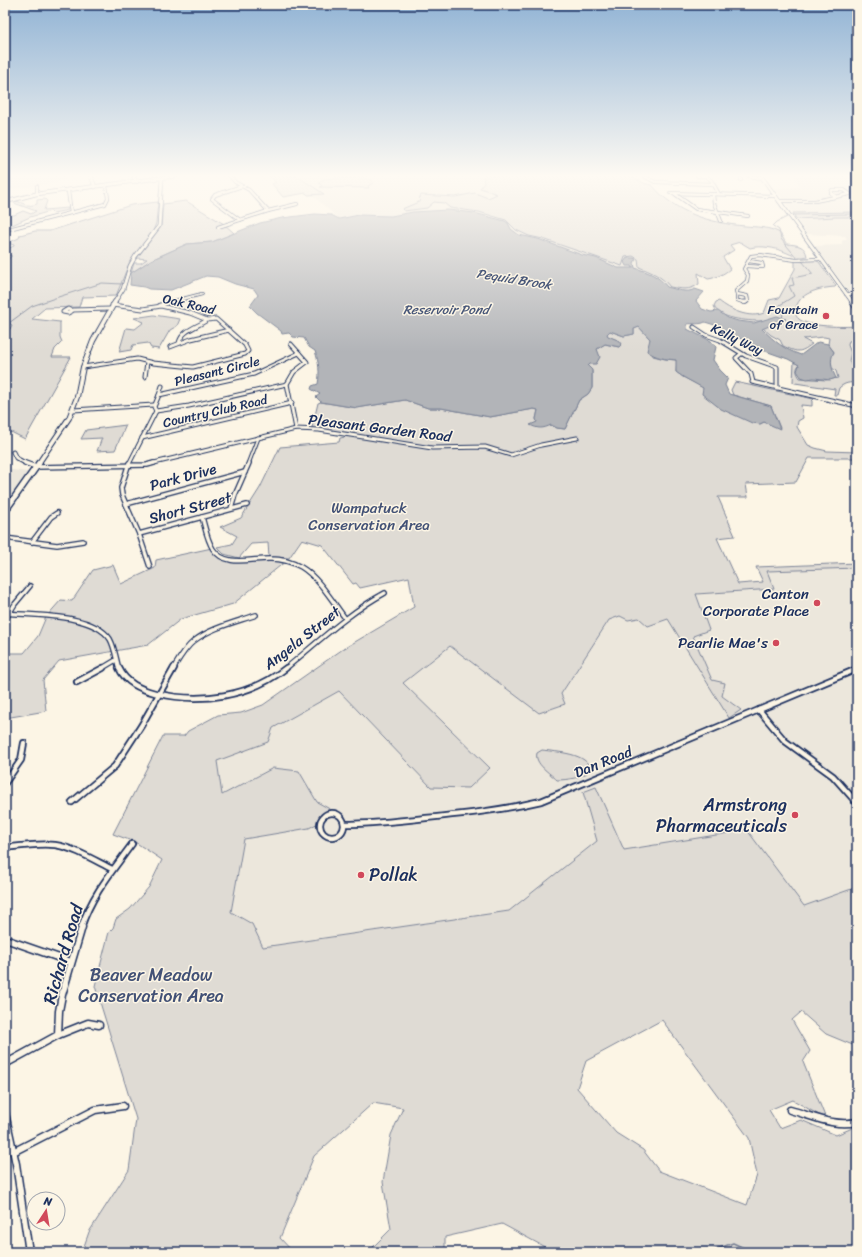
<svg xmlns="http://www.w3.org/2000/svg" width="862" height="1257" viewBox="0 0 862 1257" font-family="Sriracha,sans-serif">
<rect width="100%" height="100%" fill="#fcf5e5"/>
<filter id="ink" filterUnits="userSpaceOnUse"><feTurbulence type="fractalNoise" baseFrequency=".025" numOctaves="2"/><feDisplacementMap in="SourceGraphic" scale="8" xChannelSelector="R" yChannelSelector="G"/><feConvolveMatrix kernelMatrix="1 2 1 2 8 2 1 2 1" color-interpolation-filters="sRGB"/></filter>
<g filter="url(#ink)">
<g fill="#ece7dc">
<polygon points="5,176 68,176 66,179 55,183 5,190"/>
<polygon points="291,176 626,176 698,267 695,289 692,291 682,291 667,287 662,280 655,276 635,268 634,263 629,266 632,266 633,268 618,268 596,258 582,255 538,239 519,235 499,219 474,213 448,210 433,210 391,216 359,215 339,219"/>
<polygon points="794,176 850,176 857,181 857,212 793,213 774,188 800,187"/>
<polygon points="836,217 857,217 857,292 849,292 815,246 842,245 842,241 847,239 845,236 807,234 796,219"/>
<polygon points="5,469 28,472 5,504"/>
<polygon points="857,568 857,887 804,906 747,830 624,850 596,787 583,792 597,841 509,911 263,947 252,924 231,912 244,839 309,828 317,802 299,771 273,768 222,795 217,760 268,742 273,728 339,691 431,787 490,768 403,683 450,646 539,713 565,704 561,694 609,620 620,616 628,620 639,618 648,626 668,619 729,717 741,710 722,696 712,680 693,636 709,630 696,594 774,589 766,571"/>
</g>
<g fill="#dfdbd4" stroke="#7d8599" fill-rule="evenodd">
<polygon points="269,176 297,176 324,194 308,195 306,193 283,197 272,184 276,182"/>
<path d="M483 176H628C638 178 641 184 652 185 675 213 710 223 745 226 756 227 768 227 778 232 782 234 783 240 787 244 797 245 805 245 807 256 799 259 792 255 785 252 776 248 760 245 750 248L740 242 730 245 734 250 723 257 730 269C724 274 716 278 708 279L698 273 699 284C689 291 682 289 670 287 662 276 651 272 639 267L638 259 633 256 625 257 622 266 543 239 529 236 516 230 506 220 479 212 450 208 444 203 434 202 427 208 404 211 402 209 421 201 419 199 421 195 455 197 475 193 488 198 497 194 480 188 484 183Z"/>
<polygon points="332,178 365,178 371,180 373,183 368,186 369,188 320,187 322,186 319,183 321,180"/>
<path d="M45 199 47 201 44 210 68 208V210L53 213 51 211 30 217 12 225 5 224V215H14L23 211 31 214 36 211 14 203 15 201C23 202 27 208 37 204V200Z"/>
<polygon points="186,201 224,224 234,233 212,242 187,244 151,260 131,273 134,263 141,263 147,259 137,258 161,227 163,204"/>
<polygon points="158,202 156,223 153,231 130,261 116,296 82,297 79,307 45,308 32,319 60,322 60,337 62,342 55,349 52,357 71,357 25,439 11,432 5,436 5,261 12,256 5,254 5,250 14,246 14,245 8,243 19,238 20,235 35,231 50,231 131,205"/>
<polygon points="857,212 857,217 836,217 796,219 793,213"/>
<path d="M815 260 819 262 836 286 835 287C820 288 796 293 796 311 796 315 796 317 799 319 807 327 845 327 857 326V339L849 341 848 345 851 353 849 361 857 375V383C850 382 844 383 839 388L837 395H834L835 389 795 383 793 382 794 362 799 365C795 369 797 374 800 378L826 380 838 378 836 371 831 367V356L834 352 828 344 829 338 824 337 803 339 812 344C799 354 797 352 783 346L780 340 771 335 763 328 785 319C774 315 772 320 761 321 748 321 718 319 714 306L716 302 719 301C730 310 749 319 764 313L769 300 779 298 795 269V261Z"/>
<polygon points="154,315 180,319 177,326 170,330 159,349 151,348 148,343 133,345 131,350 119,352 126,328 135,329 144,322 134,318"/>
<path d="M639 327 650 339 653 356 665 359 677 360 676 372 683 377 704 388 760 424 764 422 780 428 771 406 733 395 731 390 735 382 814 399 812 401V406L801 405 803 418 798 421 797 427 808 445 815 448 827 451 857 452V458H809L796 482 746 484 748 497H718L735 536 717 538 738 584 763 582 756 567 857 563V568L767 571 774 589 696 594 709 630 693 636 712 680 725 683 722 696 741 710 729 718 668 619 648 626 639 618 628 620 620 616 609 620 561 694 565 704 539 713 450 646 403 683 490 768 469 788 431 787 339 691 273 728 268 742 217 761 222 795 273 768 299 771 317 802 337 813 309 828 244 839 231 912 252 924 263 947 509 911 597 841 583 792 596 787 624 850 747 830 804 906 857 887V1045L855 1046 826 1034 801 1012 792 1020 810 1051 803 1062 826 1119 793 1100 769 1110 780 1128 801 1120 836 1135 857 1126V1252H554L502 1224 445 1237V1252H368L391 1229 383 1182 391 1135 403 1108 373 1103 314 1156 280 1238 293 1252H82L89 1232 129 1170 136 1119 95 986 109 932 113 928 116 919 130 909 149 887 162 860 135 842 113 834 163 736H184L188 731 218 715 241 713 263 705 343 649 414 607 409 577 360 588 356 583 353 584 322 545 302 539 289 558 269 557 268 543 251 544 239 558 224 554 217 547 232 544 237 536 220 527 241 518 260 488 280 447 339 442 340 438 345 437 344 433 312 428 318 403 321 402 357 408 405 400 428 408H441L490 417 534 409 538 410 536 419 538 423 531 425H551L557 428 565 429 579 400 588 394 592 388V371L588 366 597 349 605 344 619 347 620 341 607 336V334L610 331 624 336 634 334V329ZM662 1020 749 1138 757 1175 747 1205 659 1171 643 1150 616 1133 577 1088 586 1061Z"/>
<polygon points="126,425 115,450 97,451 102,438 81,439 86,430"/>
<polygon points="212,548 226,559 286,561 233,604 181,619 148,645 59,661 43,680 46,711 5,718 5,658 8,653 24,653 38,636 46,617 61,600 72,601 93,570 113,565 121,584 155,568 156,560"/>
<path d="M542 750C556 752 589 753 590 770 584 778 566 780 557 780 550 773 534 764 537 753Z"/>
</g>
<path fill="#b2b4b8" stroke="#767f94" d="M448 210 474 213 505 221 508 223 511 229 519 235 538 239 582 255 596 258 618 268H633L632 266H626L624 262 627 258H634L636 259 634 263 635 268C648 272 659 276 667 287 676 289 687 294 695 289L704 292 696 301 702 309 711 312 718 311 728 318 738 321 754 323 777 316 786 319 762 329C776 342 783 349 801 355L818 342 828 344 834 352C829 360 832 370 836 378L830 380 814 378 807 379 801 377 797 371 799 365 788 359 754 347 746 341 725 332 718 326 705 322C700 325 693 323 687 324V329L711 341 716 347 713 360 720 370 728 378 725 385 729 394 771 406 780 429 764 422 760 424 752 423 721 409 702 394 703 388 683 377 676 372V360C665 359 656 358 647 351L650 339 639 327 634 329V334L624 336 610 331 607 334 608 336 620 341 622 344 619 347 605 344 597 349 600 357 596 364H590L588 366 592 370V388L588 394 579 400 565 429 557 428 551 425C543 429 538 429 530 425L537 422 536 419 538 410 534 409 490 417 441 408H428L405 400 357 408 321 402 316 397 320 394 311 389 312 386 318 384C320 372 319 363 315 351L309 347 304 338 293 337 289 333 282 334 281 331 257 313 250 306 258 295 254 289 235 284 218 277 206 276 171 290 149 289 144 287 130 285 131 273 151 260 187 244 212 242 260 223 282 218 315 214 331 215 339 219 359 215 391 216 413 212Z"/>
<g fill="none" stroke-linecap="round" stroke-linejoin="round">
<g stroke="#767f94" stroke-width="1">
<polyline points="792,215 857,214"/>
<polyline points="789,216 777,222 773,226 779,230 781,239 798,259"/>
<polyline points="782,318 783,314 777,309 780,305 794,296 789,286 794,285 792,278 813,274 802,261"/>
<polyline points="5,332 10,329 12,325 9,323 32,306 55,298 102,283 122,284"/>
</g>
<polyline stroke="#767f94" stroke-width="1.5" points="709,1252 733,1243 753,1252"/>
<g stroke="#1b2f5e" stroke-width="4">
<g id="minor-far4">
<polyline points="133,176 137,182"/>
<polyline points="230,176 235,182 249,190 268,211"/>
<polyline points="644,176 655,182 714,184"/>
<polyline points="697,176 706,176"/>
<polyline points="706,176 711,180 719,194"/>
<polyline points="741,176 741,180"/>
<polyline points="748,176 762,178"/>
<polyline points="37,186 37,194"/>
<polyline points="68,191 71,213"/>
<polyline points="670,193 775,196"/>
<polyline points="675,194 696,209 748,216"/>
<polyline points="713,195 714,203 721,221"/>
<polyline points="779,201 815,201 850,194 844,190 832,190 831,193 835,196"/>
<polyline points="240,220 212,199 215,195 242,186"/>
<polyline points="218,227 268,211 297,204"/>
<polyline points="5,230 105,204 108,198 106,186"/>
<polyline points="746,266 763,267 762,263 749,261"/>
<polygon points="737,294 747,296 748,301 745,303 737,300"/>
<polyline points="737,294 736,291 747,281 748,275 744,269 751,256 760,255 796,260 819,259"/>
<polyline points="846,294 857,294"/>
<polyline points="167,303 202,294"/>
</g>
</g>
<g stroke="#1b2f5e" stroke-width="5">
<g id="minor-far3">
<polyline points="743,302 746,302"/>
<polyline points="160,305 170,302"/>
<polygon points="68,309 72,311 68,313 63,312"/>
<polyline points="72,310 110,309"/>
<polyline points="694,327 706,335 720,340 746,356 777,367 777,388"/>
<path d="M179 343C182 330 197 327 207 320"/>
<polyline points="170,347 191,339 229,330"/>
<polyline points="741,354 736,358 751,374 753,382"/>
<polyline points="83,367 137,359 153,363 193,367 245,354 248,351 245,345 216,319 207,320 190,313 161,306 143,309 112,305"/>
<polyline points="145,377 147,362"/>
<polyline points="752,382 857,406"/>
<polyline points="287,384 189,406 156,411 154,407 159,395 254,374 299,353 291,344"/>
<polyline points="159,395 162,386"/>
<polyline points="73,410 154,405"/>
<polyline points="296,429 287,384 294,372 307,362 299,353"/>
<polyline points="142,438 292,403"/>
<polyline points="13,452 16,458 27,464"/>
<polyline points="129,464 156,411"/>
<polyline points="150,464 296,429 319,430 432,448 485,447 511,455 541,445 577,438"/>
<polyline points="248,464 258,438"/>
</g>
</g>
<g stroke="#1b2f5e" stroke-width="6">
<g id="minor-far2">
<polyline points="25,463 36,467 147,465 154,463"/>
<polyline points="129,463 121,488 122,495 139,534 150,567"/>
<polyline points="126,504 245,472"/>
<polyline points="231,509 235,495 249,463"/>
<path d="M202 517C205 527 207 540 213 549 225 568 253 558 271 559 281 559 292 562 301 567 318 577 333 602 345 618"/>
<polyline points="139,534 247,505"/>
<polyline points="5,538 57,545 83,541"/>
<polyline points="32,542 51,517 57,513"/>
<path d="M5 613C33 616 93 613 110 639 115 648 116 659 119 669"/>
<polyline points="5,620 15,604 30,586"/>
<polyline points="101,669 116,660"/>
<path d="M173 669C179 659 185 648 194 641 210 628 236 622 256 615"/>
<path d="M285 669C318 642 348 613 385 593"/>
</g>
</g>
<g stroke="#1b2f5e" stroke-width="8">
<g id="minor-far1">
<path d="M119 668C126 683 140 689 155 693 200 704 250 697 286 668"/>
<polyline points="77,682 103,668"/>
<polyline points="759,710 785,741 833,776 857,803"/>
<polyline points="5,783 21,760 24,743"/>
<polyline points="72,802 115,766 141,726 174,668"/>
<circle cx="332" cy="825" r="12"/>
<path d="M344 824C372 824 399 821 426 818 465 814 503 810 541 801L857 669"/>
<path d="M5 848C21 846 38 843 55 845 75 848 94 860 112 869"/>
<path d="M81 928C91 896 113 870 132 844"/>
</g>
</g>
<g stroke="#1b2f5e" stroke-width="9">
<g id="minor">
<polyline points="5,939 71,962"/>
<polyline points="58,1035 59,1011 62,995 82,927"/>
<polyline points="5,1064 58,1035 88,1023 99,1025"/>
<path d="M790 1110C813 1116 833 1127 857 1122"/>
<polyline points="5,1113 16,1164 29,1252"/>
<polyline points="13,1152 95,1110 123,1106"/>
</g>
</g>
<g stroke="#1b2f5e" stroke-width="4.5">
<g id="major-far2">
<polyline points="91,176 95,187"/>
<polyline points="761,176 853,303"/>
<polyline points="5,202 36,194 175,176"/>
<polyline points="114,303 123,289 130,266 135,257 159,226 162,178"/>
</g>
</g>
<g stroke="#1b2f5e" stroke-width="6">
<g id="major-far1">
<polyline points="852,302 857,309"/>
<polyline points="38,464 69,418 77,397 83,367 93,341 115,302"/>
</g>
</g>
<g stroke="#1b2f5e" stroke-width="8">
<polyline id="major" points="5,511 39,463"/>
</g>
<use href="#minor-far4" stroke="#fcf5e5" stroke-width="2.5"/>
<use href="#minor-far3" stroke="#fcf5e5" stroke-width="3"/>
<use href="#minor-far2" stroke="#fcf5e5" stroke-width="3.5"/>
<use href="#minor-far1" stroke="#fcf5e5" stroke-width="4.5"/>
<use href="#minor" stroke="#fcf5e5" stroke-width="6"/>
<use href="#major-far2" stroke="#fcf5e5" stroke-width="3"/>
<use href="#major-far1" stroke="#fcf5e5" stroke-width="4"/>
<use href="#major" stroke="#fcf5e5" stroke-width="5"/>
</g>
</g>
<linearGradient id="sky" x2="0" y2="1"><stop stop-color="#92b4d5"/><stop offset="0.5" stop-color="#fefaf3"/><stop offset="1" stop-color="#fefaf3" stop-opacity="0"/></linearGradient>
<rect width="862" height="352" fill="url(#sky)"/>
<g fill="#d1495b" stroke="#fcf5e5" stroke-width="1.5">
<circle cx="826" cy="316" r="4"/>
<circle cx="817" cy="603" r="4"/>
<circle cx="776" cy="643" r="4"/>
<circle cx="795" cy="815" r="4"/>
<circle cx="361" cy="875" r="4"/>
</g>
<g text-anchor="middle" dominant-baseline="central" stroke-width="3" stroke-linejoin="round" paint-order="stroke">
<g font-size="13" font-style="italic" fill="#485779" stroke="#fcf5e5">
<text transform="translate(514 279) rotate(9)">Pequid Brook</text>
<text x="446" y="309">Reservoir Pond</text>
</g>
<g font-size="13" fill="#1b2f5e" stroke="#fcf5e5">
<text transform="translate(189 304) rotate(13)">Oak Road</text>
<text transform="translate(737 339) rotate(26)">Kelly Way</text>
<text transform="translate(217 371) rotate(-14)">Pleasant Circle</text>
<text transform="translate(215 411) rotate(-13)">Country Club Road</text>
</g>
<g font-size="13" fill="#1b2f5e" stroke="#fcf5e5" text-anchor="end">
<text x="818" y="309">Fountain<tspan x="818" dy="15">of Grace</tspan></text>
</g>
<g font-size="15" fill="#1b2f5e" stroke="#fcf5e5">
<text transform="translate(380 428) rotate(7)">Pleasant Garden Road</text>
<text transform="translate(183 477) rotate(-15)">Park Drive</text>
<text transform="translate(190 508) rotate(-15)">Short Street</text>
<text transform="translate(302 638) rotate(-38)">Angela Street</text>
<text transform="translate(603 762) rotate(-22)">Dan Road</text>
</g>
<g font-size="15" fill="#425176" stroke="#fcf5e5">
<text x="369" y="508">Wampatuck<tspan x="369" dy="17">Conservation Area</tspan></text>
</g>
<g font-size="15" fill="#1b2f5e" stroke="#fcf5e5" text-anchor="end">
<text x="809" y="594">Canton<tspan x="809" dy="17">Corporate Place</tspan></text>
<text x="768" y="643">Pearlie Mae's</text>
</g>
<g font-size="18" fill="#1b2f5e" stroke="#fcf5e5" text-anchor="end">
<text x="787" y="805">Armstrong<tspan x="787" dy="21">Pharmaceuticals</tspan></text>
<text x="369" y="875" text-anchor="start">Pollak</text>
</g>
<g font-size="18" fill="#1b2f5e" stroke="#fcf5e5">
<text transform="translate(63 954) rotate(-74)">Richard Road</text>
</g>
<g font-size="18" fill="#425176" stroke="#fcf5e5">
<text x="151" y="975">Beaver Meadow<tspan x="151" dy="21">Conservation Area</tspan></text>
</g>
</g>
<rect width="862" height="1257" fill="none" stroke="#fcf5e5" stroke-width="20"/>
<rect x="10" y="10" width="842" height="1237" fill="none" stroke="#1b2f5e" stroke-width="1.5" filter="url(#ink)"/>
<g transform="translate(46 1211) rotate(12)"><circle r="19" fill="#fcf5e5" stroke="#a2a6af"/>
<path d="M0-3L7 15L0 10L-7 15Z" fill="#d1495b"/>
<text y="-6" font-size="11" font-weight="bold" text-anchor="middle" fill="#1b2f5e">N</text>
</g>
</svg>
